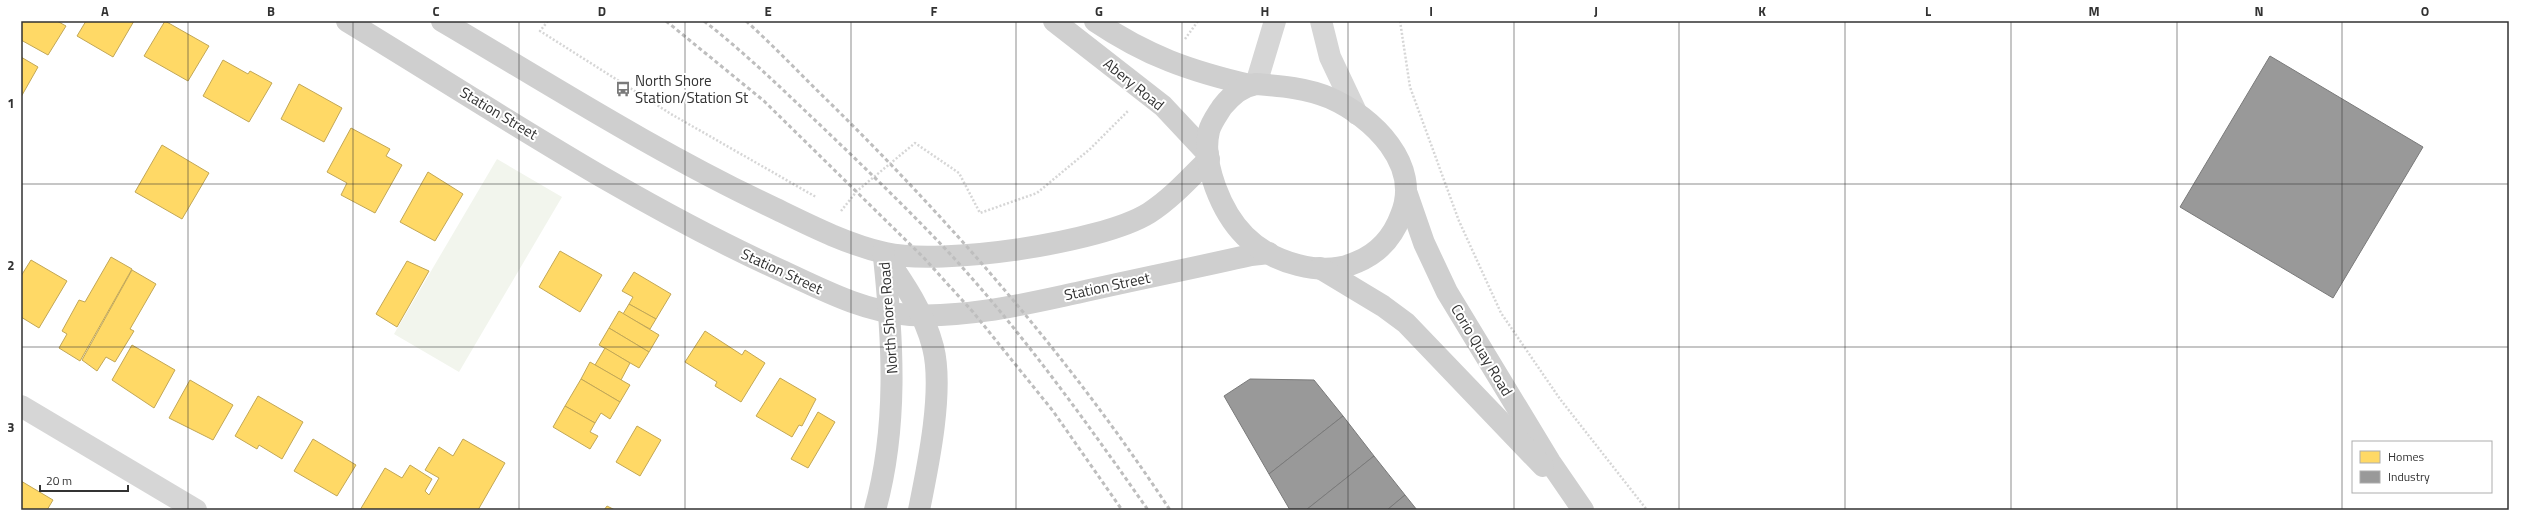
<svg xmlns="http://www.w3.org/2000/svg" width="2530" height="531" viewBox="0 0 2530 531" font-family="'Titillium Web',sans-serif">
<rect width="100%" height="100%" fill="#fff"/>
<polygon fill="#f2f5ed" points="497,159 562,197 459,372 394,334"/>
<g fill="#ffd966" stroke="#c2a756">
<polygon points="21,21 57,21 66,26 48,55 21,40"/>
<polygon points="86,21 134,21 113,57 77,36"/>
<polygon points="165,21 209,46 188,81 144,56"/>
<polygon points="21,57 38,67 21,97"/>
<polygon points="223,60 248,74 250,71 272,83 249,122 203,96"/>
<polygon points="299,84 342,108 324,142 281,119"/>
<polygon points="351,128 390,149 386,156 402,165 375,213 341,195 347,183 327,172"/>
<polygon points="162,145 209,173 182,219 135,192"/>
<polygon points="428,172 463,194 435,241 400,222"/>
<polygon points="560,251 602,275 580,312 539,287"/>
<polygon points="111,257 132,269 80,361 59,348 67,334 62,331 79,300 85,302"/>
<polygon points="31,260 67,281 39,328 21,317 21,276"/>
<polygon points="407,261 429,271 397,327 376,314"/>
<polygon points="132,270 156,284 130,329 134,331 115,362 106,357 97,371 82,360"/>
<polygon points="634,272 671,294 656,319 629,304 633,297 622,291"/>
<polygon points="629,304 656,319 650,329 623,314"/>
<polygon points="619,311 659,335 649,352 609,328"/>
<polygon points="609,328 649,352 639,368 599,345"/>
<polygon points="705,331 742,355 745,350 765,363 741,402 715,386 717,382 685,362"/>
<polygon points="132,345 175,370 154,408 112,380"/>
<polygon points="605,348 630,363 621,380 595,365"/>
<polygon points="590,362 630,385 620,402 581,379"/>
<polygon points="780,378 816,399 802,426 799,425 792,437 756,416"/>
<polygon points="581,379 620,402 610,419 601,413 595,423 565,406"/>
<polygon points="190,380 233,405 213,440 169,418"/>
<polygon points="258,396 303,422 282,459 259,445 257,449 235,436"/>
<polygon points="565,406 595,423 590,432 598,436 590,449 553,427"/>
<polygon points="818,412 835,422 808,468 791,459"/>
<polygon points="637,426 661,440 640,476 616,462"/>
<polygon points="313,439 356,465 337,496 294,471"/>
<polygon points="463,439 505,463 478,510 360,510 385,468 402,478 410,465 432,479 425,491 429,495 439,478 425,470 439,447 453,456"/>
<polygon points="21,481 53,500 47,510 21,510"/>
<polygon points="607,506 615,510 604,510"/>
</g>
<g fill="#999" stroke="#7a7a7a">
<polygon points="2270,56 2423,147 2333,298 2180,207"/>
<polygon points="1250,379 1314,380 1343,416 1269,474 1224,396"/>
<polygon points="1343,416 1374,456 1306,510 1290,510 1269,474"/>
<polygon points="1374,456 1405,495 1387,510 1306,510"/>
<polygon points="1405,495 1417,510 1387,510"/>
</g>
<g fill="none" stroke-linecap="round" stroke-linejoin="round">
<g stroke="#d6d6d6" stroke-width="2.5" stroke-dasharray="2 2" stroke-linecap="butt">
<polyline points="548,21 540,31 671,114 816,197"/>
<polyline points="1400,21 1410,87 1459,221 1501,313 1560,399 1647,510"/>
<polyline points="1185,39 1198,21"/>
<polyline points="841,211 857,191 915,143 959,173 980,213 1037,193 1090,149 1128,111"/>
</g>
<polyline stroke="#d6d6d6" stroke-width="22" points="21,406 196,510"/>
<g stroke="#d6d6d6" stroke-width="22">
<polyline points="1321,21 1330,57 1357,114"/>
<polyline points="1256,84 1275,21"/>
</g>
<g stroke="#cfcfcf" stroke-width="22">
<path d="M347 21C489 107 628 201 780 270 821 289 864 312 910 315 969 318 1025 304 1081 292 1138 279 1194 268 1251 255L1269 253"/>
<path d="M442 21C551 85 659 154 774 208 809 225 846 244 885 253 940 266 1101 243 1149 213 1171 199 1190 178 1209 159"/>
<polyline points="1054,21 1163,106 1208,154"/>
<path d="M1095 21C1147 56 1190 71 1250 85"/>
<path d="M1256 84C1281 86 1307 88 1330 98 1373 117 1422 165 1401 215 1393 237 1379 253 1357 262 1323 278 1272 263 1245 236 1222 213 1201 164 1209 131 1211 123 1217 115 1222 107 1230 97 1242 86 1256 84Z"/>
<polyline points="1407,194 1424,243 1447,292 1550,462 1583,510"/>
<path d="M883 253C903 282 924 312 933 347 944 390 928 466 919 510"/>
<polyline points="1320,268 1383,306 1406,323 1543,466"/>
<path d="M875 510C898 427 893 342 884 257"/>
</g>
<g stroke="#bebebe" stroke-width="3" stroke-dasharray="4 3" stroke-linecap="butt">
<polyline points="666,21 764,101 924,258 973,312 1053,411 1122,510"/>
<path d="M704 21C744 52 781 88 818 123 864 167 910 211 953 257 1025 336 1087 423 1148 510"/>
<path d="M746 21C775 47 802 76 830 103 957 228 1072 361 1170 510"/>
</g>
</g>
<path fill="none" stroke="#323232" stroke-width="1" stroke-opacity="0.55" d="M188 21V510M353 21V510M519 21V510M685 21V510M851 21V510M1016 21V510M1182 21V510M1348 21V510M1514 21V510M1679 21V510M1845 21V510M2011 21V510M2177 21V510M2342 21V510M21 184H2509M21 347H2509"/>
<defs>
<g id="bus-bare" transform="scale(1.2)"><path d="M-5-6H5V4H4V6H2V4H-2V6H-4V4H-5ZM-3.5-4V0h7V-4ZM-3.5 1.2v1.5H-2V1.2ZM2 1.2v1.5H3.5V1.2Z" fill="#7a7a7a" stroke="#fff" stroke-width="2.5" paint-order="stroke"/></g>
</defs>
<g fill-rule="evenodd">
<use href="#bus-bare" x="623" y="89"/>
</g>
<g text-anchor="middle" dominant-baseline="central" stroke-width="4" stroke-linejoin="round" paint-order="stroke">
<g font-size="15" fill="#323232" stroke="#fff" text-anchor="start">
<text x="635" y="80">North Shore<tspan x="635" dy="17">Station/Station St</tspan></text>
</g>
<g font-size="15" fill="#323232" stroke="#fff">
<text transform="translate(1134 84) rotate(39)">Abery Road</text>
<text transform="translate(499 113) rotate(31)">Station Street</text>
<text transform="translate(782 271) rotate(25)">Station Street</text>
<text transform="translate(1107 286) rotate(-12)">Station Street</text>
<text transform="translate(888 318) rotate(-94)">North Shore Road</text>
<text transform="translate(1482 350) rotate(59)">Corio Quay Road</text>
</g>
</g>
<rect width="2530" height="531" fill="none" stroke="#ffffff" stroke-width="44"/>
<rect x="2352" y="441" width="140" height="52" fill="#ffffff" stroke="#adadad"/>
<rect x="2360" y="451" width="20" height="12" fill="#ffd966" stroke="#adadad"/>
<text x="2388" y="461" font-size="12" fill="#323232">Homes</text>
<rect x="2360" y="471" width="20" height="12" fill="#999999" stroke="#adadad"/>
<text x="2388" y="481" font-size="12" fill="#323232">Industry</text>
<path d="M40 485v6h88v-6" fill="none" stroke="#323232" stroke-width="2"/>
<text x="46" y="485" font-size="12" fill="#323232" stroke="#ffffff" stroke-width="3" paint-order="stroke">20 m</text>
<rect x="22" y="22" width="2486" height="487" fill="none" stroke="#323232" stroke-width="1.5"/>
<g font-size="13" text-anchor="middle" font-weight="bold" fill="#323232">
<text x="105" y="16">A</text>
<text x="271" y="16">B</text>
<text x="436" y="16">C</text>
<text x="602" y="16">D</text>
<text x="768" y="16">E</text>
<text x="934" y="16">F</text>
<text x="1099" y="16">G</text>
<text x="1265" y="16">H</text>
<text x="1431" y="16">I</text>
<text x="1596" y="16">J</text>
<text x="1762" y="16">K</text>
<text x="1928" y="16">L</text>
<text x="2094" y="16">M</text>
<text x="2259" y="16">N</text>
<text x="2425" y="16">O</text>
<text x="11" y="108">1</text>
<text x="11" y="270">2</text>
<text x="11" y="432">3</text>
</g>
</svg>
